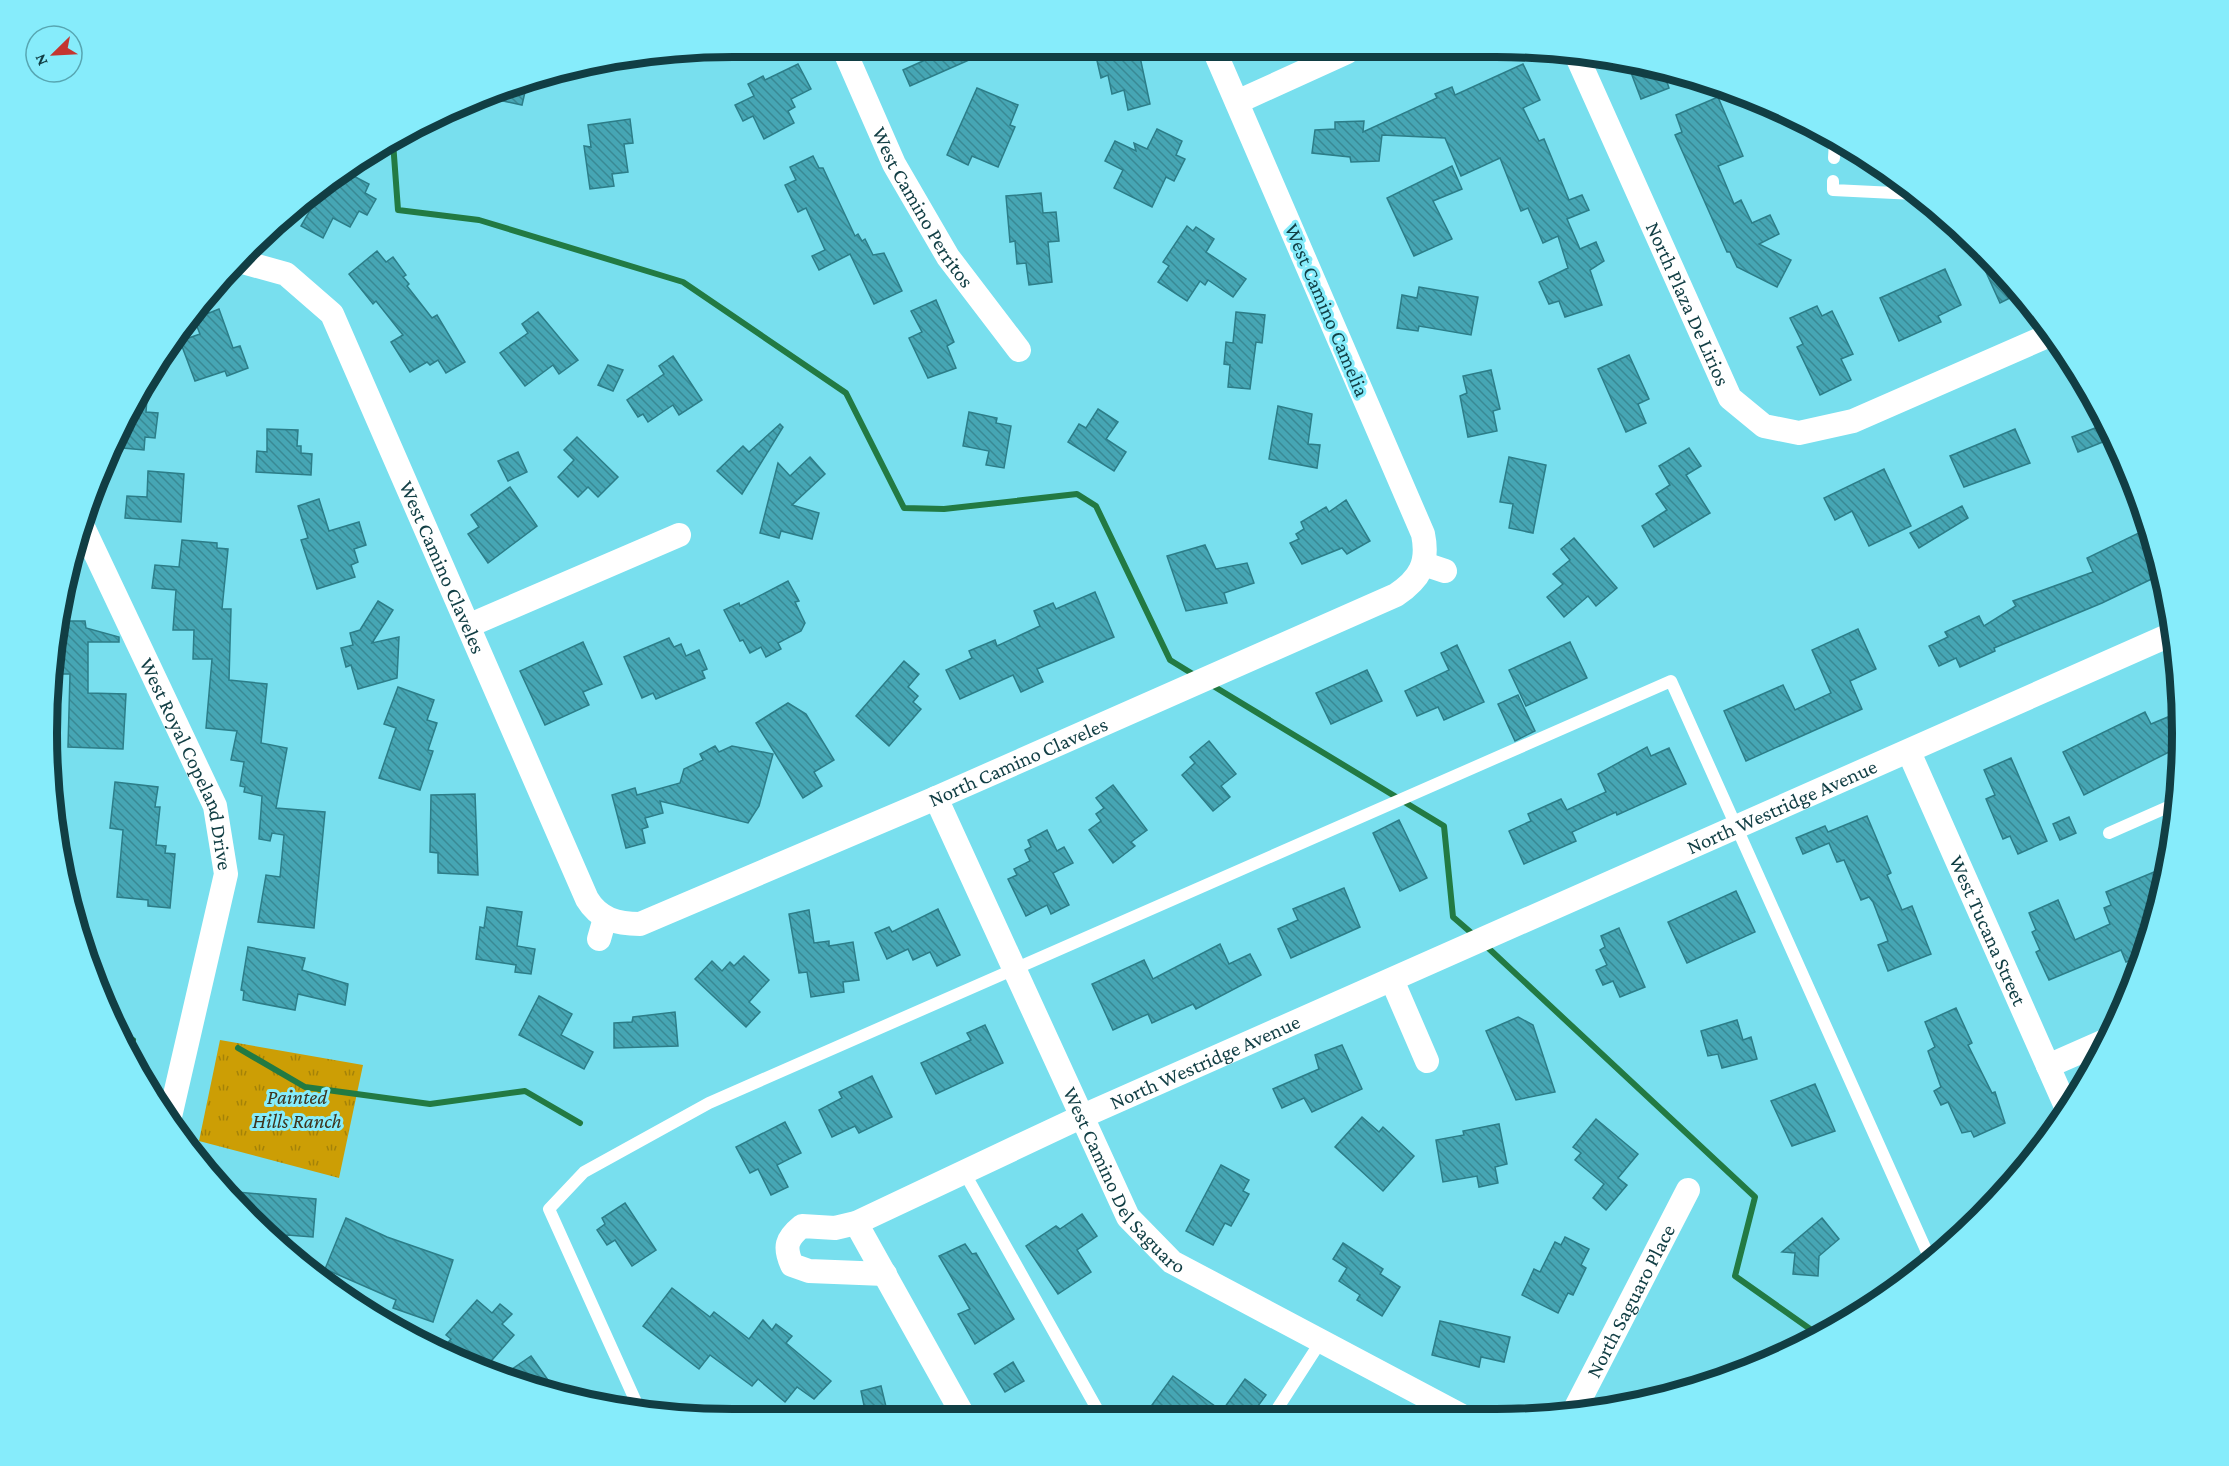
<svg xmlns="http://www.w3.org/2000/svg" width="2229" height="1466" viewBox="0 0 2229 1466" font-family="'Crimson Pro',serif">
<defs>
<pattern id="park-tufts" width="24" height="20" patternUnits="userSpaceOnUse" patternTransform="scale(1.5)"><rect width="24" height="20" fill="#cc9e05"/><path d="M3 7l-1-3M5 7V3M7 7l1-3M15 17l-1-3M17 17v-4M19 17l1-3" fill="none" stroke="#a48208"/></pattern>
<pattern id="building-back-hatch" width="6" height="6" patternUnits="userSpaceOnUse" patternTransform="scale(1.5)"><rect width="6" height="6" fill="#46a6b4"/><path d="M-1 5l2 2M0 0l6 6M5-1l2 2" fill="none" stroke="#398994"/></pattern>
</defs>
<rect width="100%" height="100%" fill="#78dfee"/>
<polygon fill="url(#park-tufts)" points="220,1040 363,1065 339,1178 199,1141"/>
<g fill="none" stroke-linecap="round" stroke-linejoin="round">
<g stroke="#227a43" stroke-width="6">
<polyline points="393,142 398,210 479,220 683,282 846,393 904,508 944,509 1077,494 1096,506 1170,660 1196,676"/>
<polyline points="1210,684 1444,826 1453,917 1475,936"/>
<polyline points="1485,945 1755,1197 1735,1276 1820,1336"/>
<polyline points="118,1034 133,1040"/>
<polyline points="238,1048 305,1087 430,1104 525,1091 580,1123"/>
</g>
</g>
<g fill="url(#building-back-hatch)" stroke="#2c7d88" stroke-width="1.5">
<polygon points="920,52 987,52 910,86 903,70 923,61"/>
<polygon points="1095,52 1139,52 1150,104 1128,110 1124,90 1112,94 1108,75 1101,78"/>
<polygon points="1627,62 1663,70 1669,88 1641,99"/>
<polygon points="798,64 811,89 791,99 795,107 788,111 794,123 764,139 753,116 743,121 735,105 754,96 748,84 763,76 765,80"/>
<polygon points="1523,64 1540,100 1523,108 1539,141 1544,139 1569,200 1582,195 1589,210 1567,219 1580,249 1596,242 1604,261 1590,270 1602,305 1565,317 1559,301 1549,304 1539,282 1568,268 1558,236 1543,243 1528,208 1521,211 1500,158 1461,176 1445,138 1382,135 1379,161 1351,162 1350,157 1312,153 1315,130 1335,129 1335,122 1364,121 1363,132 1437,98 1435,94 1452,87 1455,95"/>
<polygon points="528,79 522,105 484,97 513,83"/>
<polygon points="977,88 1018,105 1010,125 1015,127 998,167 972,156 968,165 947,155"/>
<polygon points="1718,97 1743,156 1718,166 1734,204 1741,200 1752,223 1770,215 1779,234 1759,244 1791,260 1777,287 1737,267 1730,252 1727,252 1675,135 1682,132 1676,115"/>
<polygon points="630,119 633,143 624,144 628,172 612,174 614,186 590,189 584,146 591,147 588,125"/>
<polygon points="1157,129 1182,141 1176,155 1185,159 1174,181 1166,177 1152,207 1114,188 1123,170 1105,161 1115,141 1136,151 1134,143 1147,149"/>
<polygon points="813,156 819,168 823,168 855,236 858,234 862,241 865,239 873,255 884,253 902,291 874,304 850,254 819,270 812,256 825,250 806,208 798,212 785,185 796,180 790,167"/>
<polygon points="1452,166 1462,189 1433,201 1452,239 1414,256 1387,198"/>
<polygon points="342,170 369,184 365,193 376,199 367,215 359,211 350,227 333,218 323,238 301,226 312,207 301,201"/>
<polygon points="1041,193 1043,213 1056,212 1059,241 1048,242 1052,282 1029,285 1026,263 1017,264 1015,241 1010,242 1006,196"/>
<polygon points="1187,226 1193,231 1196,227 1214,239 1206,252 1246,279 1233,297 1208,280 1205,285 1200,281 1187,301 1158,282 1169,266 1163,262"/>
<polygon points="1978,249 2020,293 2000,303 1976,250"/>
<polygon points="377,251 386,262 393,257 406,275 403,277 409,284 407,286 432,318 437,315 465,362 446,373 438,360 430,365 427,362 410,372 391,342 403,335 376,301 373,304 349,274"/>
<polygon points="1945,269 1961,305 1938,316 1941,322 1899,341 1880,298"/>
<polygon points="1419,287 1478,297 1471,335 1419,326 1418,331 1397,328 1402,295 1417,298"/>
<polygon points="936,300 954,342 947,346 956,368 928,378 909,338 922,332 911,311"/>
<polygon points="1817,306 1822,316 1832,311 1853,354 1841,359 1851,380 1820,395 1797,347 1803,344 1790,318"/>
<polygon points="219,309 233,348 240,346 248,368 227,376 225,371 195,381 180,341 200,334 194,319"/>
<polygon points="538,312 578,360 559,374 553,365 525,386 500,353 528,333 522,324"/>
<polygon points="1236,312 1265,315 1262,343 1256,342 1250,389 1228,387 1230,365 1224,364 1226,342 1233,343"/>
<polygon points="1629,355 1649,399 1638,404 1646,423 1626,432 1598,369"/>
<polygon points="673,356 702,400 679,415 673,405 648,422 643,414 638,417 627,400 664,374 659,366"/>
<polygon points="608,365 623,370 613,391 598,385"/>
<polygon points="1491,370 1500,409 1493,411 1497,431 1468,437 1460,396 1467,393 1463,376"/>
<polygon points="148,385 146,412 158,413 155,438 145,437 144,450 112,447"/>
<polygon points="1278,406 1312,414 1308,444 1320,445 1317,468 1269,459"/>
<polygon points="1098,409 1118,422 1106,439 1126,452 1114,471 1068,442 1079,424 1086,428"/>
<polygon points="969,412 997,418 996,423 1011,426 1004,468 986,465 989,451 963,446"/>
<polygon points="2108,423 2115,437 2078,452 2072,437"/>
<polygon points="780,424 783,427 742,494 717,471 743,446 749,452"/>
<polygon points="267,429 298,430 297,446 301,446 301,453 312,454 311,475 256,472 257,451 267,452"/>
<polygon points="2015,429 2030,463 1964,487 1950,456"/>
<polygon points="577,437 618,477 598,497 588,487 578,497 558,477 574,460 564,450"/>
<polygon points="1689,448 1701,466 1686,475 1710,513 1654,547 1642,526 1667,510 1656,494 1670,485 1659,466"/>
<polygon points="518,452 527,472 508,481 498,461"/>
<polygon points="810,457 825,474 792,505 819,513 812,539 781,531 779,538 760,533 778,463 790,476"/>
<polygon points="1509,457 1546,465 1533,533 1509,528 1513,504 1500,502"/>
<polygon points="1884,469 1911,526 1869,546 1852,511 1835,520 1824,498"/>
<polygon points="148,471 184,474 181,522 125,518 127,496 147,497"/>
<polygon points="510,487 537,526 488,563 468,534 479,527 471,515"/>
<polygon points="319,499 329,531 359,522 366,545 354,549 358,562 351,565 355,577 317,589 301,540 308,538 298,506"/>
<polygon points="1346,500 1370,541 1347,554 1342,548 1302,564 1290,543 1299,539 1296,534 1304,529 1301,522 1326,507 1329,512"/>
<polygon points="1962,506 1968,518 1919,548 1910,533"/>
<polygon points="2149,528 2159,556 2162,574 2102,603 1994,648 1995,651 1960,667 1956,658 1939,666 1929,646 1948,637 1945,632 1979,616 1984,626 2016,606 2013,601 2093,572 2087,558"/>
<polygon points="1574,538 1617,588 1596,606 1588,596 1564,617 1547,597 1563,584 1553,574 1570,560 1561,549"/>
<polygon points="182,540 217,543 217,548 228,549 222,609 231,609 229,680 267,684 261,743 287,748 276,808 325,812 314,928 258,922 266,875 280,877 284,835 272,833 270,841 259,839 262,796 244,792 245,787 240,786 244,762 231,760 237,731 206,728 212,659 193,659 194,630 173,630 176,590 152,588 155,565 179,567"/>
<polygon points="1205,545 1216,569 1247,563 1254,583 1224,593 1227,603 1186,611 1167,556"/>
<polygon points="788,581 799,601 795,602 805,623 801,631 778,643 781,649 766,657 761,647 750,653 743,640 740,641 724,610 739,603 740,606"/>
<polygon points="1095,592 1114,637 1037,669 1043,682 1021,692 1013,675 960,699 946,670 972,658 969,651 995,640 997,646 1040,626 1034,611 1053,603 1056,609"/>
<polygon points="378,601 393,610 372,643 399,637 397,678 358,689 351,665 346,667 341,648 353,645 350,633 360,630"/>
<polygon points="57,621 85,621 86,628 119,637 119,642 88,642 88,693 126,694 123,749 68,747 70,674 50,674"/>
<polygon points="1858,629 1876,669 1850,681 1862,709 1746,761 1724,711 1783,685 1795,710 1831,693 1812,650"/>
<polygon points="669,638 674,647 681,644 686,656 699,650 707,669 702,671 705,678 656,699 653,693 642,698 624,657"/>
<polygon points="583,642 602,684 583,692 589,705 545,725 520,671"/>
<polygon points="1570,642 1587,678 1526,706 1509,670"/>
<polygon points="1457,645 1484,702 1444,720 1438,707 1417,716 1405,691 1449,670 1441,653"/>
<polygon points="904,661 919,674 908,687 918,696 913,702 921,709 889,746 856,716"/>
<polygon points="1367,670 1382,701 1331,724 1316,693"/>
<polygon points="398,687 434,700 427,720 437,723 428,750 433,751 420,790 379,778 396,728 384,724"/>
<polygon points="1518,695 1535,731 1515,741 1498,704"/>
<polygon points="788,703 806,714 834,760 814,772 822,786 803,798 756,723"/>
<polygon points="2145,712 2151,724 2180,712 2179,747 2084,795 2063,752"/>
<polygon points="1209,741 1236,774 1221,786 1230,797 1213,811 1182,775 1195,763 1190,757"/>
<polygon points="715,746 719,752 732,746 773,754 759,806 748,823 660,801 663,813 645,818 648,827 642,829 645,843 626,848 612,795 635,788 637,795 680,783 684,769 703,760 700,754"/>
<polygon points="1647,747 1651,756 1669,748 1686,784 1617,815 1616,812 1572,832 1576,841 1524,864 1509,831 1531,821 1528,814 1561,799 1567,810 1606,792 1598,774"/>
<polygon points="2011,758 2047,841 2018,854 2010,836 2003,839 1986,799 1995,795 1984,770"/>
<polygon points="115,782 158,787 155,807 160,807 156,845 166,846 165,853 175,854 170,908 148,906 148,900 117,897 123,830 110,828"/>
<polygon points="1113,785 1147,830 1131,842 1135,846 1113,863 1089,830 1101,821 1096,814 1104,808 1096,798"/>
<polygon points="475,794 478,875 438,873 438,853 430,852 431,795"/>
<polygon points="1867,816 1891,873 1887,875 1902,910 1912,906 1931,954 1888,971 1878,945 1888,941 1873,902 1869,897 1861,900 1844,860 1837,862 1829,843 1803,854 1796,838 1825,826 1828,832"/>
<polygon points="2069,817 2076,833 2060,840 2053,824"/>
<polygon points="1399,820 1427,878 1400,891 1373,833"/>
<polygon points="1047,830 1057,851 1064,847 1073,863 1053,873 1069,905 1051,914 1047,905 1026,916 1008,879 1017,875 1014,869 1030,861 1025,850 1031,847 1028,840"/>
<polygon points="2166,867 2153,924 2139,929 2147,949 2146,954 2126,962 2121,950 2049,980 2036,952 2040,950 2032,932 2036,930 2029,913 2058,900 2075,940 2110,924 2104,908 2111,905 2106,892"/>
<polygon points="1344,888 1360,927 1291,958 1278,929 1298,920 1293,909"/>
<polygon points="1736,891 1755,932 1687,963 1668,922"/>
<polygon points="487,907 522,912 517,946 535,949 531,974 515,972 516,965 476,959 480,927 484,928"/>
<polygon points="938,909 960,955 937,966 930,952 913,960 908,949 887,959 875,933 889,927 892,932"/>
<polygon points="809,910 814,943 829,941 829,946 853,942 859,980 843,982 844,992 811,997 807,972 799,973 789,914"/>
<polygon points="1619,928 1645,987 1620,997 1613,981 1603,985 1596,970 1607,965 1600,950 1605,947 1601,936"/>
<polygon points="1220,944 1229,964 1250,954 1261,975 1196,1009 1193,1004 1152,1023 1148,1014 1113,1030 1092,984 1144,960 1153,979"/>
<polygon points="248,947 305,958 302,970 348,984 345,1005 298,994 295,1010 243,1000 244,991 241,990"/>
<polygon points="744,956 769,980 749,1002 760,1012 746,1027 695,979 712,961 722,971 730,962 734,966"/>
<polygon points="539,996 572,1014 561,1035 593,1052 584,1069 519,1035"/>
<polygon points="1956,1008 1972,1043 1968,1045 1992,1093 1995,1092 2005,1123 1974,1137 1971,1131 1962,1133 1948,1102 1941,1105 1934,1091 1941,1087 1928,1051 1935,1047 1925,1022"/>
<polygon points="675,1012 678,1046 614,1048 614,1023 632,1022 633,1017"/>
<polygon points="1518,1017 1533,1025 1555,1092 1516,1100 1486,1031"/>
<polygon points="1737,1020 1743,1040 1751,1037 1757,1059 1722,1068 1718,1054 1708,1056 1701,1031"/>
<polygon points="985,1025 1003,1063 936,1094 921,1063 971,1040 967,1033"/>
<polygon points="1342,1045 1362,1089 1312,1112 1304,1098 1282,1108 1273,1089 1319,1069 1315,1055"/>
<polygon points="872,1076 892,1117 859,1133 855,1126 832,1137 819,1110 842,1098 839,1092"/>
<polygon points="1815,1084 1835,1131 1792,1146 1771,1101"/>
<polygon points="1362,1117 1379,1132 1383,1127 1414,1156 1383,1191 1335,1147"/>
<polygon points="1596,1119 1638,1154 1618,1178 1627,1185 1606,1210 1593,1198 1604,1184 1575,1160 1581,1153 1573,1147"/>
<polygon points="785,1122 801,1153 777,1165 788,1187 771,1195 758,1169 750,1173 736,1147"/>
<polygon points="1499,1124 1507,1164 1495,1167 1498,1183 1479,1187 1477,1176 1443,1182 1436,1140 1464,1135 1463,1131"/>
<polygon points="1221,1165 1249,1180 1243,1191 1249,1194 1231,1226 1225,1223 1213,1245 1186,1231"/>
<polygon points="226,1191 316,1199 313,1237 287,1235 286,1253"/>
<polygon points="625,1203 656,1250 632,1266 615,1240 607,1245 597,1230 605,1224 602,1218"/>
<polygon points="1082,1214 1097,1236 1077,1250 1091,1272 1058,1294 1026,1246 1056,1226 1060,1229"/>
<polygon points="346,1218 387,1237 453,1260 433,1322 393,1308 396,1300 325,1269"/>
<polygon points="1822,1218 1839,1239 1819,1256 1818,1276 1793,1274 1795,1253 1782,1252"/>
<polygon points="1565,1237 1589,1249 1581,1265 1586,1268 1573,1295 1568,1293 1558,1313 1522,1295 1534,1269 1540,1272 1555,1242 1561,1245"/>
<polygon points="1343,1243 1383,1269 1380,1274 1400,1287 1382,1316 1357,1300 1360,1295 1339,1281 1347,1268 1333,1259"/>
<polygon points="965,1244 972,1254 976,1253 1014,1319 975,1344 958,1314 970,1309 939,1256"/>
<polygon points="672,1288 710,1317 714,1312 749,1339 763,1320 772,1330 776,1324 792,1336 786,1343 831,1381 814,1399 797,1387 785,1402 758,1379 752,1386 710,1355 699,1369 643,1326"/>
<polygon points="477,1300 492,1313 500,1304 512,1314 502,1324 514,1335 484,1369 462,1361 445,1346 451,1339 446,1335"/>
<polygon points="1440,1321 1510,1337 1504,1362 1481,1357 1479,1367 1432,1355"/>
<polygon points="531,1356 560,1397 502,1376"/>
<polygon points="1013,1362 1024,1381 1005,1392 994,1374"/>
<polygon points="1173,1376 1222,1411 1245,1379 1266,1395 1250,1417 1144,1416"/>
<polygon points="881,1386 888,1415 866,1415 861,1391"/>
</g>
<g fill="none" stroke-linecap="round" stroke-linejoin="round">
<g stroke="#fff" stroke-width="12">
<polyline points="1834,158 1835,141"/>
<polyline points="1833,181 1833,190 1915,194"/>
<polyline points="2109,833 2177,803"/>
<polyline points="964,1172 1101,1416"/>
<polyline points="641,1413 549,1209 584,1172 709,1103 1671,681 1931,1261"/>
<polyline points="1272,1417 1321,1341"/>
</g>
<g stroke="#fff" stroke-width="24">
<path id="s1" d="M845 52 894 164 948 257 1019 350"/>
<path id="s2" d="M1575 52 1730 398 1764 426 1799 433 1853 421 2052 334"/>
<polyline points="1237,102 1347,52"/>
<path id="s3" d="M239 261 286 274 332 314 587 899C599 919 617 924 640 924L936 798 1396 595C1420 579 1429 563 1423 534L1215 52"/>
<path id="s4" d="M82 525 215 806 226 874 169 1121"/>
<polyline points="1424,564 1445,571"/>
<polyline points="470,625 679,535"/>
<path id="s5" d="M1909 752 2067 1109"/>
<path id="s6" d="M936 798 1128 1217 1172 1262 1466 1418"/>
<polyline points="599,939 605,918"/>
<polyline points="1392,980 1427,1061"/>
<polyline points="2048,1066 2107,1040"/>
<polyline points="856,1223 963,1415"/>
<path id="s7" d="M885 1274 809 1271 792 1265C784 1247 786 1239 802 1226L835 1228 856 1223 1083 1116 2172 634"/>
<path id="s8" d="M1573 1413 1688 1190"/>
</g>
</g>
<g text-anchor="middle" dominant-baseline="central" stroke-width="6" stroke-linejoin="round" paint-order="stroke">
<g font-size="21" fill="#113e44" stroke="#86ecfb">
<text stroke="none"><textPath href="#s1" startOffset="174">West Camino Perritos</textPath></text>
<text stroke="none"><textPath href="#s2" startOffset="276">North Plaza De Lirios</textPath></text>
<text transform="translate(1327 310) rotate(67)">West Camino Camelia</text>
<text stroke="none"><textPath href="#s3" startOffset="386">West Camino Claveles</textPath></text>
<text stroke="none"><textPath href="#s3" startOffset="1221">North Camino Claveles</textPath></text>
<text stroke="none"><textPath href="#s4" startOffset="262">West Royal Copeland Drive</textPath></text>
<text stroke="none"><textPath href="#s7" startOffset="1209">North Westridge Avenue</textPath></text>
<text stroke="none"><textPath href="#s5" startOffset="195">West Tucana Street</textPath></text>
<text stroke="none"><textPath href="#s7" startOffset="578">North Westridge Avenue</textPath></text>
<text stroke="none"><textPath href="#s6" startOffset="428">West Camino Del Saguaro</textPath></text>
<text stroke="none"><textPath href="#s8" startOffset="126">North Saguaro Place</textPath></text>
</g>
<g font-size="21" font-style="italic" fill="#3e351f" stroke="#86ecfb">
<text x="297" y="1097">Painted<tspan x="297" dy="24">Hills Ranch</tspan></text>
</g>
</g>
<path d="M0 0H2229V1466H0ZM733 57H1496A676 676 0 0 1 2172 733V733A676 676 0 0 1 1496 1409H733A676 676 0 0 1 57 733V733A676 676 0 0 1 733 57Z" fill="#86ecfb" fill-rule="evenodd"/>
<path fill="none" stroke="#113e44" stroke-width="8" d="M733 57H1496A676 676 0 0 1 2172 733V733A676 676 0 0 1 1496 1409H733A676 676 0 0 1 57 733V733A676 676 0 0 1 733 57Z"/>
<g transform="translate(54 54) rotate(246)"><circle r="28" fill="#86ecfb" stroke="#57a6b2" stroke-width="1.5"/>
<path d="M0-4.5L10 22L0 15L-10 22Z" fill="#c4352f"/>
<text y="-9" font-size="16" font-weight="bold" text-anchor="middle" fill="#113e44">N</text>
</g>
</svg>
